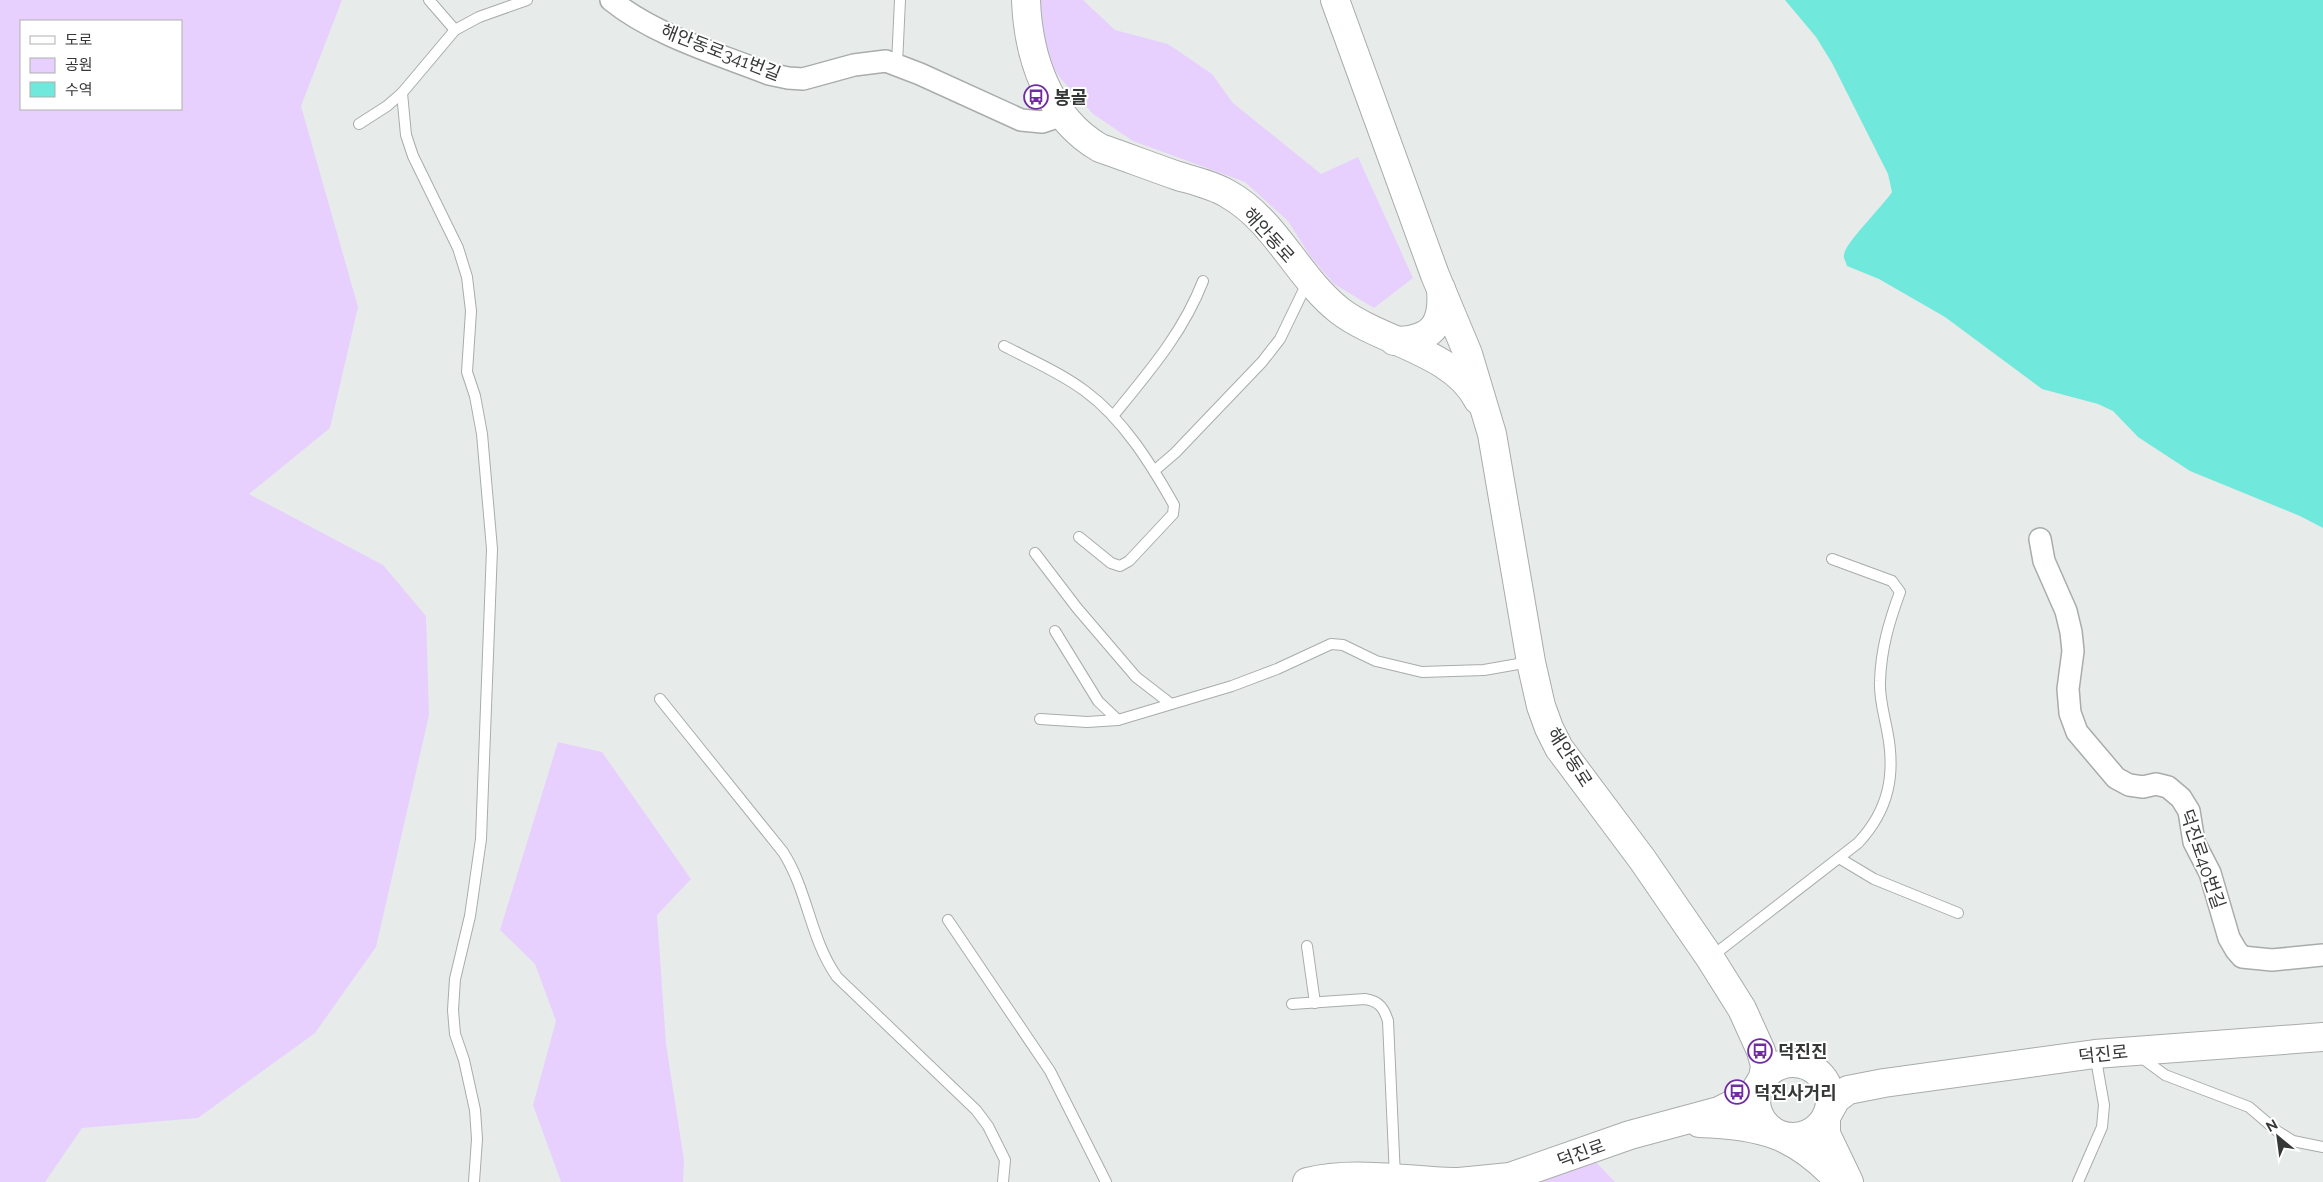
<svg xmlns="http://www.w3.org/2000/svg" width="2323" height="1182" viewBox="0 0 2323 1182" font-family="Raleway,'Noto Sans KR',sans-serif">
<rect width="100%" height="100%" fill="#e7eceb"/>
<g fill="#e7d0fd" fill-rule="evenodd">
<path d="M0 0H342L301 106 358 307 330 428 249 494 383 565 426 616 429 715 376 947 315 1033 198 1118 82 1128 45 1182H0ZM21 21H181V109H21Z"/>
<polygon points="1038,0 1083,0 1115,30 1168,44 1212,74 1233,103 1321,174 1358,157 1413,278 1374,308 1334,284 1310,256 1288,221 1245,182 1133,141 1093,114 1061,79 1046,57"/>
<polygon points="558,742 602,752 691,879 657,915 666,1044 684,1160 683,1182 561,1182 533,1105 556,1021 535,964 500,930"/>
<polygon points="1589,1155 1615,1182 1526,1182"/>
</g>
<path fill="#70e8db" d="M1785 0H2323V528L2300 516 2190 471 2138 437 2113 411 2098 404 2042 389 1945 317 1879 279 1847 266C1846 262 1843 258 1844 255 1844 244 1883 206 1892 192L1888 174 1832 63 1816 37Z"/>
<g fill="none" stroke-linecap="round" stroke-linejoin="round">
<g stroke="#a8acab" stroke-width="12">
<g id="lane">
<polyline points="429,0 455,30"/>
<polyline points="897,64 900,0"/>
<polyline points="402,93 406,135 413,156 458,248 467,277 471,311 467,372 475,396 482,434 492,549 481,839 470,916 455,979 453,1010 455,1034 464,1060 475,1110 477,1139 474,1182"/>
<polyline points="359,124 387,106 402,93 455,30 479,17 527,0"/>
<path d="M1004 346C1031 360 1061 373 1085 391 1123 419 1151 464 1174 505L1173 514 1129 561 1120 566 1111 563 1079 537"/>
<path d="M1113 416C1148 373 1183 333 1203 281"/>
<polyline points="1154,471 1175,453 1262,362 1280,339 1308,281"/>
<polyline points="1035,553 1077,608 1136,677 1171,704"/>
<polyline points="1055,631 1098,701 1118,720"/>
<path d="M660 699 783 852C808 891 810 939 837 977L976 1110 988 1126 1005 1160 1003 1182"/>
<polyline points="1040,719 1087,722 1118,720 1232,686 1277,669 1331,644 1343,645 1376,661 1422,672 1484,670 1530,662"/>
<polyline points="1839,858 1874,879 1958,913"/>
<polyline points="948,920 1050,1071 1106,1182"/>
<polyline points="1307,946 1315,1003"/>
<path d="M1711 957 1858 843C1889 810 1896 774 1887 730 1884 714 1879 697 1880 681 1881 649 1889 622 1900 592L1892 581 1832 559"/>
<path d="M1292 1004 1365 999C1379 1001 1384 1008 1388 1021L1395 1177"/>
<polyline points="2138,1055 2165,1075 2249,1107 2277,1131 2293,1141 2323,1147"/>
<polyline points="2078,1182 2102,1127 2104,1105 2095,1054"/>
</g>
</g>
<g stroke="#a8acab" stroke-width="24">
<g id="street">
<path d="M611 0C654 35 718 54 769 74L788 78 803 79 854 65 886 61 920 74 1021 120 1042 122 1063 115"/>
<polyline points="2040,539 2044,561 2066,611 2071,632 2073,651 2068,689 2070,713 2077,732 2116,778 2129,785 2143,787 2156,784 2168,787 2181,798 2189,811 2194,842 2210,873 2229,938 2236,950 2242,957 2272,960 2323,955"/>
</g>
</g>
<g stroke="#a8acab" stroke-width="30">
<g id="secondary">
<path d="M1026 0C1028 56 1048 118 1100 148 1126 157 1152 167 1178 176 1195 181 1213 185 1228 194 1276 221 1297 277 1340 311 1381 342 1454 352 1478 400"/>
<polyline points="1335,0 1435,275 1468,354 1492,434 1531,662 1541,706 1549,728 1559,748 1642,859 1710,958 1742,1009 1761,1051 1765,1066 1763,1078 1753,1094 1719,1111 1630,1135 1510,1177 1459,1182"/>
<path d="M1394 341C1431 341 1444 326 1441 289"/>
<circle cx="1793" cy="1100" r="37"/>
<path d="M1699 1123C1762 1125 1796 1134 1840 1182"/>
<path d="M1307 1182C1355 1170 1405 1181 1454 1182"/>
<polyline points="1849,1182 1826,1134 1826,1117 1836,1099 1848,1090 1884,1083 2095,1054 2323,1037"/>
</g>
</g>
<use href="#lane" stroke="#fff" stroke-width="10"/>
<use href="#street" stroke="#fff" stroke-width="21"/>
<use href="#secondary" stroke="#fff" stroke-width="28"/>
</g>
<defs>
<g id="bus-ring" transform="scale(1.25)"><circle r="9.5" fill="#fff" stroke="#712ca0" stroke-width="1.5"/><path d="M-5-6H5V4H4V6H2V4H-2V6H-4V4H-5ZM-3.5-4V0h7V-4ZM-3.5 1.2v1.5H-2V1.2ZM2 1.2v1.5H3.5V1.2Z" fill="#712ca0"/></g>
</defs>
<g fill-rule="evenodd">
<use href="#bus-ring" x="1036" y="97"/>
<use href="#bus-ring" x="1760" y="1051"/>
<use href="#bus-ring" x="1737" y="1092"/>
</g>
<g text-anchor="middle" dominant-baseline="central" stroke-width="4" stroke-linejoin="round" paint-order="stroke">
<g font-size="18" fill="#363837" stroke="#fff">
<text transform="translate(721 52) rotate(21)">해안동로341번길</text>
<text transform="translate(1269 235) rotate(48)">해안동로</text>
<text transform="translate(1570 757) rotate(57)">해안동로</text>
<text transform="translate(2203 859) rotate(71)">덕진로40번길</text>
<text transform="translate(2103 1054) rotate(-6)">덕진로</text>
<text transform="translate(1581 1153) rotate(-20)">덕진로</text>
</g>
<g font-size="18" font-weight="bold" fill="#363837" stroke="#fff" text-anchor="start">
<text x="1054" y="97">봉골</text>
<text x="1778" y="1051">덕진진</text>
<text x="1754" y="1092">덕진사거리</text>
</g>
</g>
<rect x="20" y="20" width="162" height="90" fill="#ffffff" stroke="#afafaf"/>
<rect x="30" y="36" width="25" height="8" fill="#ffffff" stroke="#afafaf"/>
<text x="65" y="45" font-size="15" fill="#363837">도로</text>
<rect x="30" y="58" width="25" height="15" fill="#e7d0fd" stroke="#afafaf"/>
<text x="65" y="70" font-size="15" fill="#363837">공원</text>
<rect x="30" y="82" width="25" height="15" fill="#70e8db" stroke="#afafaf"/>
<text x="65" y="95" font-size="15" fill="#363837">수역</text>
<g transform="translate(2278 1137) rotate(331)" stroke="#ffffff" stroke-width="4" paint-order="stroke">
<path d="M0-4L9 19L0 12L-9 19Z" fill="#363837"/>
<text y="-8" font-size="14" font-weight="bold" text-anchor="middle" fill="#363837">N</text>
</g>
</svg>
